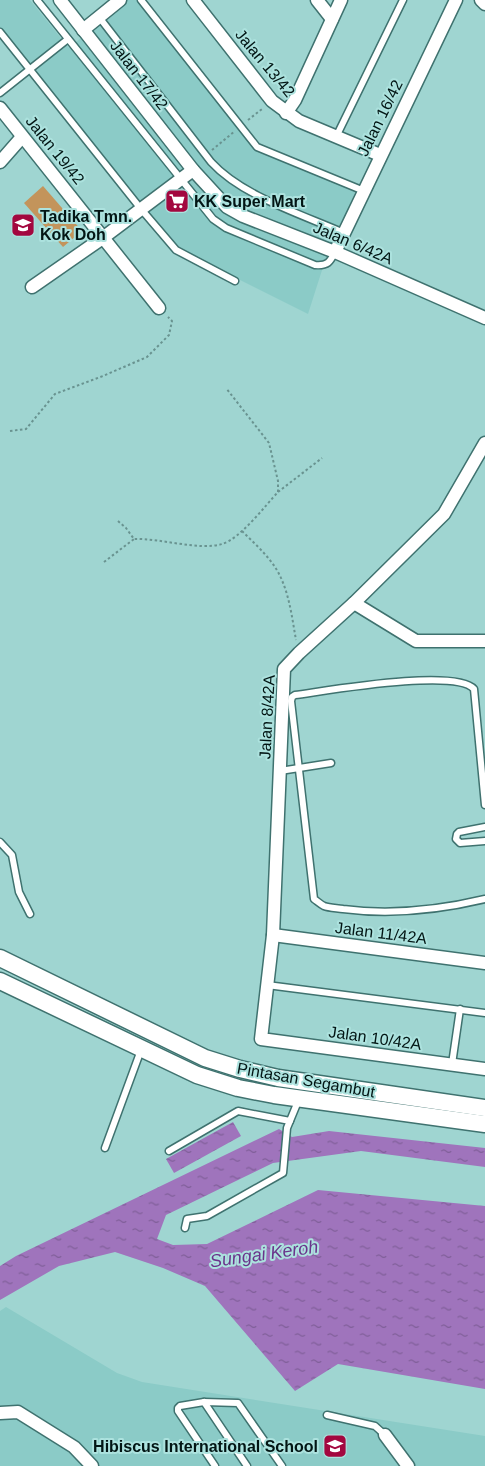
<svg xmlns="http://www.w3.org/2000/svg" width="485" height="1466" viewBox="0 0 485 1466" font-family="Helvetica,sans-serif">
<defs>
<pattern id="water-ripples" width="26" height="14" patternUnits="userSpaceOnUse" patternTransform="scale(1.25)"><rect width="26" height="14" fill="#9f74bc"/><path d="M2 4q2-2 4 0t4 0M15 11q2-2 4 0t4 0" fill="none" stroke="#7f5e98"/></pattern>
</defs>
<rect width="100%" height="100%" fill="#9fd5d1"/>
<g fill="#8bcbc7">
<polygon points="0,0 30,0 69,48 126,0 139,0 256,146 356,190 323,267 308,314 172,246 0,28"/>
<polygon points="6,1307 117,1373 142,1382 485,1436 485,1466 0,1466 0,1311"/>
</g>
<polygon fill="#c3945b" points="43,186 82,231 63,247 24,203"/>
<g fill="url(#water-ripples)">
<polygon points="233,1122 241,1136 174,1173 166,1159"/>
<polygon points="279,1129 292,1137 329,1131 485,1148 485,1167 361,1151 273,1163 166,1215 157,1239 173,1245 207,1244 318,1190 485,1206 485,1389 338,1364 295,1391 205,1286 163,1268 115,1252 59,1266 0,1300 0,1266 16,1256"/>
</g>
<g fill="none" stroke-linecap="round" stroke-linejoin="round">
<g stroke="#3f726f" stroke-width="9">
<g id="lane">
<path d="M37 0 213 219 226 228 315 265C328 266 330 262 335 252"/>
<polyline points="141,0 257,147 364,191"/>
<path d="M99 17 211 162C242 196 301 214 344 233"/>
<polyline points="0,32 141,209 176,250 235,281"/>
<polyline points="0,93 68,39"/>
<polyline points="336,137 403,0"/>
<polyline points="280,771 331,763"/>
<path d="M485 805 474 689C455 668 326 691 295 695L292 697 291 701 314 899C317 901 320 904 324 906 329 908 337 908 343 909 389 915 439 910 485 899"/>
<polyline points="485,827 459,832 457,834 456,839 460,843 485,841"/>
<polyline points="0,842 12,855 19,892 30,914"/>
<polyline points="267,985 485,1013"/>
<polyline points="452,1064 460,1009"/>
<polyline points="105,1148 141,1050"/>
<polyline points="169,1151 238,1111 290,1121"/>
<polyline points="185,1228 187,1219 207,1216 283,1173 287,1128 299,1099"/>
<polyline points="204,1402 247,1466"/>
<polyline points="327,1415 375,1426 385,1435"/>
<polyline points="215,1466 178,1411 178,1408 180,1406 204,1402 238,1403 282,1466"/>
</g>
</g>
<g stroke="#3f726f" stroke-width="15">
<g id="street">
<polyline points="60,0 193,170 227,207 243,216 335,252 485,318"/>
<polyline points="193,0 272,101 299,121 380,155"/>
<polyline points="317,0 332,19"/>
<polyline points="481,0 485,4"/>
<polyline points="83,30 120,0"/>
<polyline points="0,108 159,308"/>
<polyline points="286,113 295,100 341,0"/>
<polyline points="0,162 22,137"/>
<polyline points="335,252 456,0"/>
<polyline points="32,287 104,237 193,170"/>
<polyline points="485,443 444,514 354,603 299,653 284,669 273,935 261,1039 485,1069"/>
<polyline points="354,603 416,641 485,641"/>
<polyline points="273,935 485,963"/>
<polyline points="0,1413 18,1412 74,1447 92,1466"/>
<polyline points="385,1435 408,1466"/>
</g>
</g>
<g stroke="#3f726f" stroke-width="19">
<g id="secondary">
<polyline points="0,958 205,1058 240,1069 278,1078 485,1108"/>
<polyline points="0,981 197,1075 238,1088 274,1095 485,1124"/>
</g>
</g>
<g stroke="#699390" stroke-width="2" stroke-dasharray="2.5 2.5" stroke-linecap="butt">
<polyline points="248,120 262,109"/>
<polyline points="212,150 235,131"/>
<polyline points="10,431 26,429 55,394 103,376 147,357 169,335 172,321 168,317"/>
<polyline points="278,492 322,458"/>
<path d="M118 521 126 528 134 539C160 538 200 551 222 544 240 539 265 506 278 492V481L269 443 226 388"/>
<path d="M242 531C251 540 261 549 269 559 288 581 291 612 296 640"/>
<polyline points="104,562 134,539"/>
</g>
<use href="#lane" stroke="#fff" stroke-width="6"/>
<use href="#street" stroke="#fff" stroke-width="12"/>
<use href="#secondary" stroke="#fff" stroke-width="16"/>
</g>
<defs>
<g id="supermarket-square" transform="scale(1.25)"><rect x="-9" y="-9" width="18" height="18" rx="4" fill="#a3073f" stroke="#ace2de"/><path d="M-6-5.5h2.5l.6 2H6L4.5 2H-2.5L-4.4-4H-6ZM-1.5 3.2a1.3 1.3 0 1 0 .1 0ZM3 3.2a1.3 1.3 0 1 0 .1 0Z" fill="#fff"/></g>
<g id="school-square" transform="scale(1.25)"><rect x="-9" y="-9" width="18" height="18" rx="4" fill="#a3073f" stroke="#ace2de"/><path d="M0-5L7-2L0 1L-7-2ZM-4 1L0 2.5L4 1V4Q0 6-4 4Z" fill="#fff"/></g>
</defs>
<g fill-rule="evenodd">
<use href="#supermarket-square" x="177" y="201"/>
<use href="#school-square" x="23" y="225"/>
<use href="#school-square" x="335" y="1446"/>
</g>
<g text-anchor="middle" dominant-baseline="central" stroke-width="4" stroke-linejoin="round" paint-order="stroke">
<g font-size="16" fill="#021514" stroke="#ace2de">
<text transform="translate(265 63) rotate(50)">Jalan 13/42</text>
<text transform="translate(139 75) rotate(52)">Jalan 17/42</text>
<text transform="translate(380 118) rotate(-64)">Jalan 16/42</text>
<text transform="translate(55 150) rotate(51)">Jalan 19/42</text>
<text transform="translate(353 243) rotate(23)">Jalan 6/42A</text>
<text transform="translate(267 717) rotate(-87)">Jalan 8/42A</text>
<text transform="translate(381 933) rotate(7)">Jalan 11/42A</text>
<text transform="translate(375 1038) rotate(8)">Jalan 10/42A</text>
<text transform="translate(306 1080) rotate(10)">Pintasan Segambut</text>
</g>
<g font-size="16" font-weight="bold" fill="#021514" stroke="#ace2de" text-anchor="start">
<text x="194" y="201">KK Super Mart</text>
<text x="40" y="216">Tadika Tmn.<tspan x="40" dy="18">Kok Doh</tspan></text>
<text x="318" y="1446" text-anchor="end">Hibiscus International School</text>
</g>
<g font-size="18" font-style="italic" fill="#6a348b" stroke="#ace2de">
<text transform="translate(264 1254) rotate(-8)">Sungai Keroh</text>
</g>
</g>
</svg>
